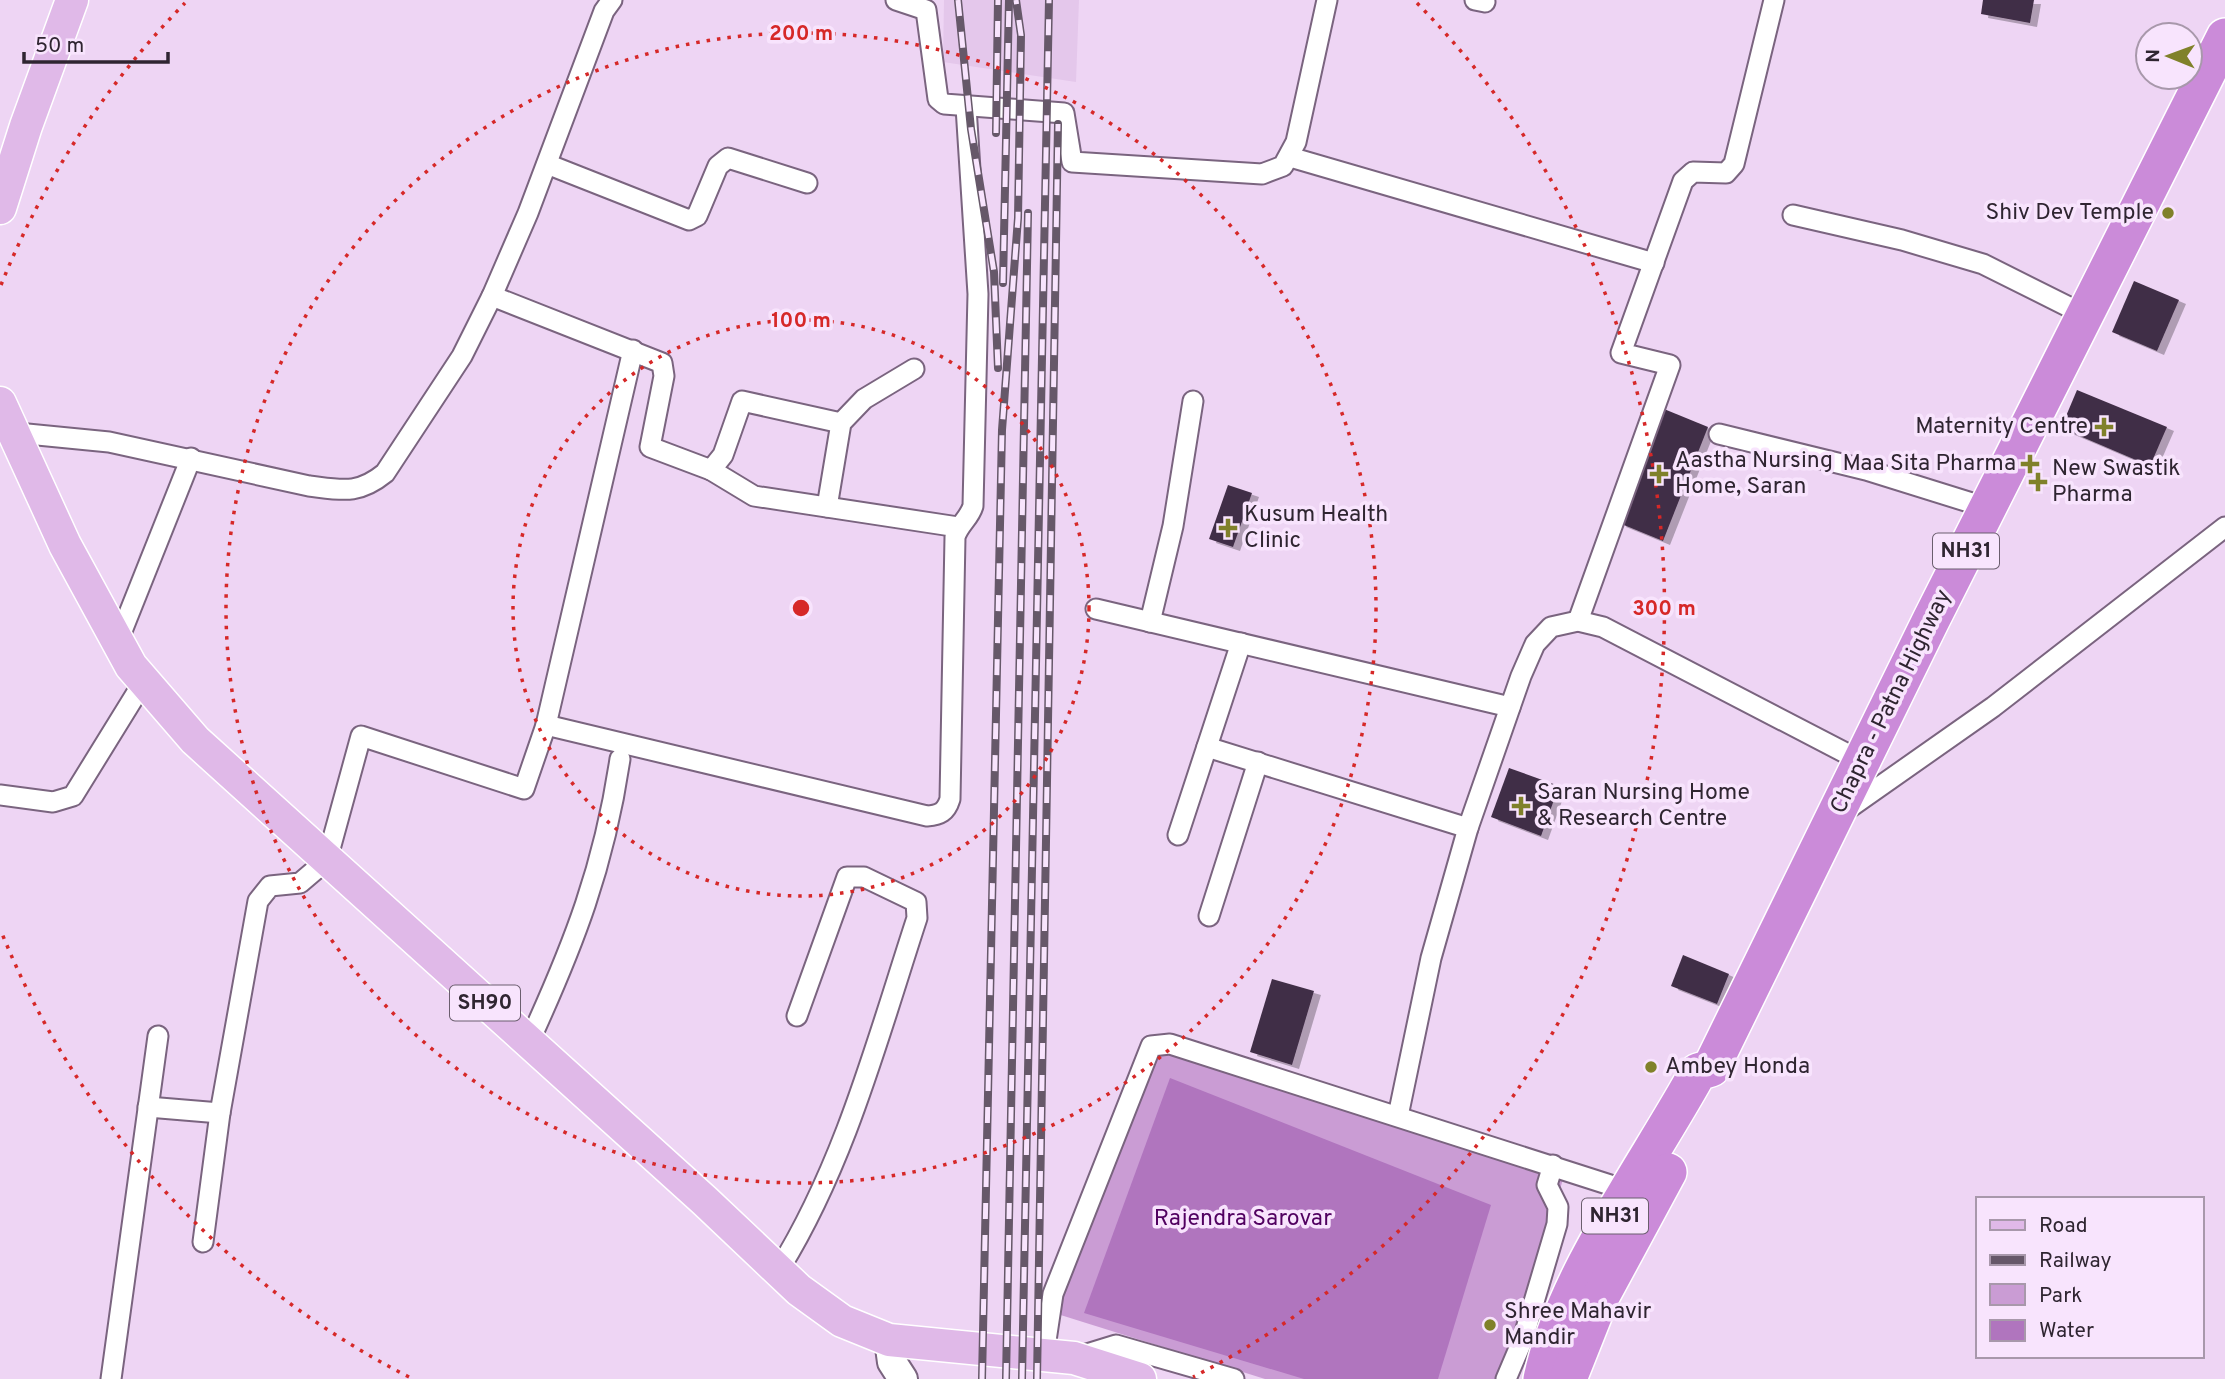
<svg xmlns="http://www.w3.org/2000/svg" width="2225" height="1379" viewBox="0 0 2225 1379" font-family="Overpass,sans-serif">
<defs>
<filter id="shadow"><feDropShadow dx="7" dy="4" stdDeviation="0" flood-color="#0004"/></filter>
</defs>
<rect width="100%" height="100%" fill="#eed5f4"/>
<polygon fill="#e4c7eb" points="944,0 1079,0 1076,82 943,62"/>
<polygon fill="#ca9cd4" points="1153,1038 1566,1170 1500,1379 1265,1379 1051,1312"/>
<polygon fill="#b075be" points="1170,1078 1491,1205 1438,1379 1304,1379 1084,1313"/>
<g fill="#412e46" filter="url(#shadow)">
<polygon points="1983,0 2034,0 2030,23 1981,14"/>
<polygon points="2134,281 2179,300 2157,351 2112,332"/>
<polygon points="2077,390 2167,427 2150,466 2061,428"/>
<polygon points="1664,409 1708,427 1663,541 1619,523"/>
<polygon points="1228,485 1252,493 1233,547 1209,539"/>
<polygon points="1509,768 1559,786 1541,836 1491,817"/>
<polygon points="1683,955 1729,974 1717,1004 1671,986"/>
<polygon points="1272,979 1314,991 1292,1065 1250,1052"/>
</g>
<g fill="none" stroke-linecap="round" stroke-linejoin="round">
<g stroke="#7a647f" stroke-width="23">
<g id="street">
<polyline points="896,0 926,10 938,99 944,104 1064,113 1072,162 1262,174 1283,166 1296,142 1327,0"/>
<polyline points="1475,0 1485,2"/>
<polyline points="1290,157 1654,263"/>
<polyline points="547,164 689,220 697,216 718,166 728,158 807,183"/>
<polyline points="1793,215 1902,240 1983,264 2085,315"/>
<polyline points="492,296 662,363 664,376 650,447 711,470 723,455 742,401 841,423"/>
<path d="M7 432 109 442 309 486C342 490 358 495 385 473L462 356 492 296 528 213 604 11 612 0"/>
<polyline points="1719,434 1866,470 1988,508"/>
<polyline points="711,470 754,496 958,527"/>
<polyline points="827,507 841,423 864,399 914,369"/>
<polyline points="1096,609 1510,707"/>
<polyline points="1578,621 1670,365 1621,353 1683,181 1693,172 1726,173 1734,164 1774,0"/>
<polyline points="1150,622 1173,526 1193,401"/>
<polyline points="118,641 191,458"/>
<polyline points="546,725 633,350"/>
<polyline points="1207,747 1468,828"/>
<polyline points="0,795 53,802 73,796 144,681"/>
<polyline points="1842,813 1993,707 2225,527"/>
<polyline points="1178,835 1241,643"/>
<polyline points="1209,916 1258,762"/>
<path d="M529 1042C574 944 604 867 620 759"/>
<polyline points="148,1107 220,1113"/>
<polyline points="1398,1116 1431,958 1468,828 1521,676 1535,644 1551,627 1578,621 1603,627 1861,761"/>
<path d="M203 1242 220 1113 258 901 270 886 300 883 327 860 361 736 524 789 546 725 927 816C940 815 946 812 950 799L955 537C959 524 969 519 973 506L978 294 966 107"/>
<path d="M778 1271C845 1164 878 1037 917 918L916 902 864 877H847L797 1016"/>
<polyline points="1044,1354 1053,1294 1151,1046 1170,1044 1629,1191"/>
<polyline points="1077,1357 1116,1345 1234,1379"/>
<polyline points="111,1379 158,1036"/>
<polyline points="1506,1379 1523,1339 1557,1224 1558,1207 1547,1185 1553,1165"/>
</g>
</g>
<g stroke="#7a647f" stroke-width="32">
<polyline id="secondary" points="889,1340 892,1362 903,1379"/>
</g>
<g stroke="#fff" stroke-width="35">
<g id="primary">
<polyline points="0,208 26,126 72,0"/>
<polyline points="0,403 65,545 131,666 195,740 705,1201 799,1290 842,1321 889,1340 1074,1358 1140,1379"/>
</g>
</g>
<g stroke="#fff" stroke-width="40">
<g id="highway">
<path d="M1542 1379C1564 1276 1647 1165 1698 1072L1711 1068 1931 620 2225 37"/>
<polyline points="1568,1379 1601,1296 1668,1172"/>
</g>
</g>
<use href="#street" stroke="#fff" stroke-width="19"/>
<use href="#secondary" stroke="#fff" stroke-width="28"/>
<use href="#primary" stroke="#e0b9e8" stroke-width="32"/>
<use href="#highway" stroke="#cb8bd9" stroke-width="37"/>
<g stroke="#665869" stroke-width="8">
<g id="rail">
<polyline points="958,0 971,129 994,272 998,368"/>
<polyline points="996,133 998,0"/>
<polyline points="1003,283 1009,0"/>
<polyline points="982,1379 1002,430 1018,218 1021,35 1016,0"/>
<polyline points="1006,1379 1028,213"/>
<polyline points="1022,1379 1049,0"/>
<polyline points="1037,1379 1058,124"/>
</g>
</g>
<use href="#rail" stroke="#f8e4fd" stroke-width="5" stroke-dasharray="16" stroke-linecap="butt"/>
</g>
<g fill="none" stroke="#d62828" stroke-width="3.5" stroke-dasharray="3.5 7">
<circle cx="801" cy="608" r="288"/>
<circle cx="801" cy="608" r="575"/>
<path d="M409 1377A863 863 0 0 1 1 931M1 285A863 863 0 0 1 185 3M1417 3A863 863 0 0 1 1193 1377"/>
</g>
<g fill="#80812a" stroke="#f8e4fd" stroke-width="2.5">
<circle cx="2168" cy="213" r="7"/>
<path d="M2100.5 416.5h7v7h7v7h-7v7h-7v-7h-7v-7h7z"/>
<path d="M2026.5 453.5h7v7h7v7h-7v7h-7v-7h-7v-7h7z"/>
<path d="M1655.5 463.5h7v7h7v7h-7v7h-7v-7h-7v-7h7z"/>
<path d="M2034.5 471.5h7v7h7v7h-7v7h-7v-7h-7v-7h7z"/>
<path d="M1224.5 517.5h7v7h7v7h-7v7h-7v-7h-7v-7h7z"/>
<path d="M1517.5 795.5h7v7h7v7h-7v7h-7v-7h-7v-7h7z"/>
<circle cx="1651" cy="1067" r="7"/>
<circle cx="1490" cy="1325" r="7"/>
</g>
<g text-anchor="middle" dominant-baseline="central" stroke-width="7" stroke-linejoin="round" paint-order="stroke">
<g fill="#f8e4fd" stroke="#6b5e6e" stroke-width="2">
<rect x="1933" y="533.5" width="66" height="35" rx="5"/>
<rect x="450" y="985.5" width="70" height="35" rx="5"/>
<rect x="1582" y="1198.5" width="66" height="35" rx="5"/>
</g>
<g font-size="21" font-weight="bold" fill="#2f2531">
<text x="1966" y="551">NH31</text>
<text x="485" y="1003">SH90</text>
<text x="1615" y="1216">NH31</text>
</g>
<g font-size="23" fill="#2f2531" stroke="#f8e4fd" text-anchor="start">
<text x="2154" y="213" text-anchor="end">Shiv Dev Temple</text>
<text x="2088" y="427" text-anchor="end">Maternity Centre</text>
<text x="1675" y="461">Aastha Nursing<tspan x="1675" dy="26">Home, Saran</tspan></text>
<text x="2016" y="464" text-anchor="end">Maa Sita Pharma</text>
<text x="2052" y="469">New Swastik<tspan x="2052" dy="26">Pharma</tspan></text>
<text x="1244" y="515">Kusum Health<tspan x="1244" dy="26">Clinic</tspan></text>
<text x="1537" y="793">Saran Nursing Home<tspan x="1537" dy="26">&amp; Research Centre</tspan></text>
<text x="1665" y="1067">Ambey Honda</text>
<text x="1504" y="1312">Shree Mahavir<tspan x="1504" dy="26">Mandir</tspan></text>
</g>
<g font-size="23" fill="#2f2531" stroke="#f8e4fd">
<text transform="translate(1892 702) rotate(-64)">Chapra - Patna Highway</text>
</g>
<g font-size="23" fill="#510060" stroke="#f8e4fd">
<text x="1243" y="1219">Rajendra Sarovar</text>
</g>
</g>
<circle cx="801" cy="608" r="10" fill="#d62828" stroke="#f8e4fd" stroke-width="3.5"/>
<g font-size="21" text-anchor="middle" font-weight="bold" fill="#d62828" stroke="#f8e4fd" stroke-width="7" stroke-linejoin="round" paint-order="stroke">
<text x="801" y="40">200 m</text>
<text x="801" y="327">100 m</text>
<text x="1664" y="615">300 m</text>
</g>
<rect x="1976" y="1197" width="228" height="161" fill="#f8e4fd" stroke="#a898ab" stroke-width="2"/>
<rect x="1990" y="1220" width="35" height="10" fill="#e0b9e8" stroke="#a898ab" stroke-width="2"/>
<text x="2039" y="1232" font-size="21" fill="#2f2531">Road</text>
<rect x="1990" y="1255" width="35" height="10" fill="#665869" stroke="#a898ab" stroke-width="2"/>
<text x="2039" y="1267" font-size="21" fill="#2f2531">Railway</text>
<rect x="1990" y="1284" width="35" height="21" fill="#ca9cd4" stroke="#a898ab" stroke-width="2"/>
<text x="2039" y="1302" font-size="21" fill="#2f2531">Park</text>
<rect x="1990" y="1320" width="35" height="21" fill="#b075be" stroke="#a898ab" stroke-width="2"/>
<text x="2039" y="1337" font-size="21" fill="#2f2531">Water</text>
<g transform="translate(2169 56) rotate(271)"><circle r="33" fill="#f8e4fd" stroke="#a898ab" stroke-width="2"/>
<path d="M0-5L12 26L0 18L-12 26Z" fill="#80812a"/>
<text y="-10" font-size="19" font-weight="bold" text-anchor="middle" fill="#2f2531">N</text>
</g>
<path d="M24 52v10h144v-10" fill="none" stroke="#2f2531" stroke-width="3.5"/>
<text x="35" y="52" font-size="21" fill="#2f2531" stroke="#f8e4fd" stroke-width="5" paint-order="stroke">50 m</text>
</svg>
